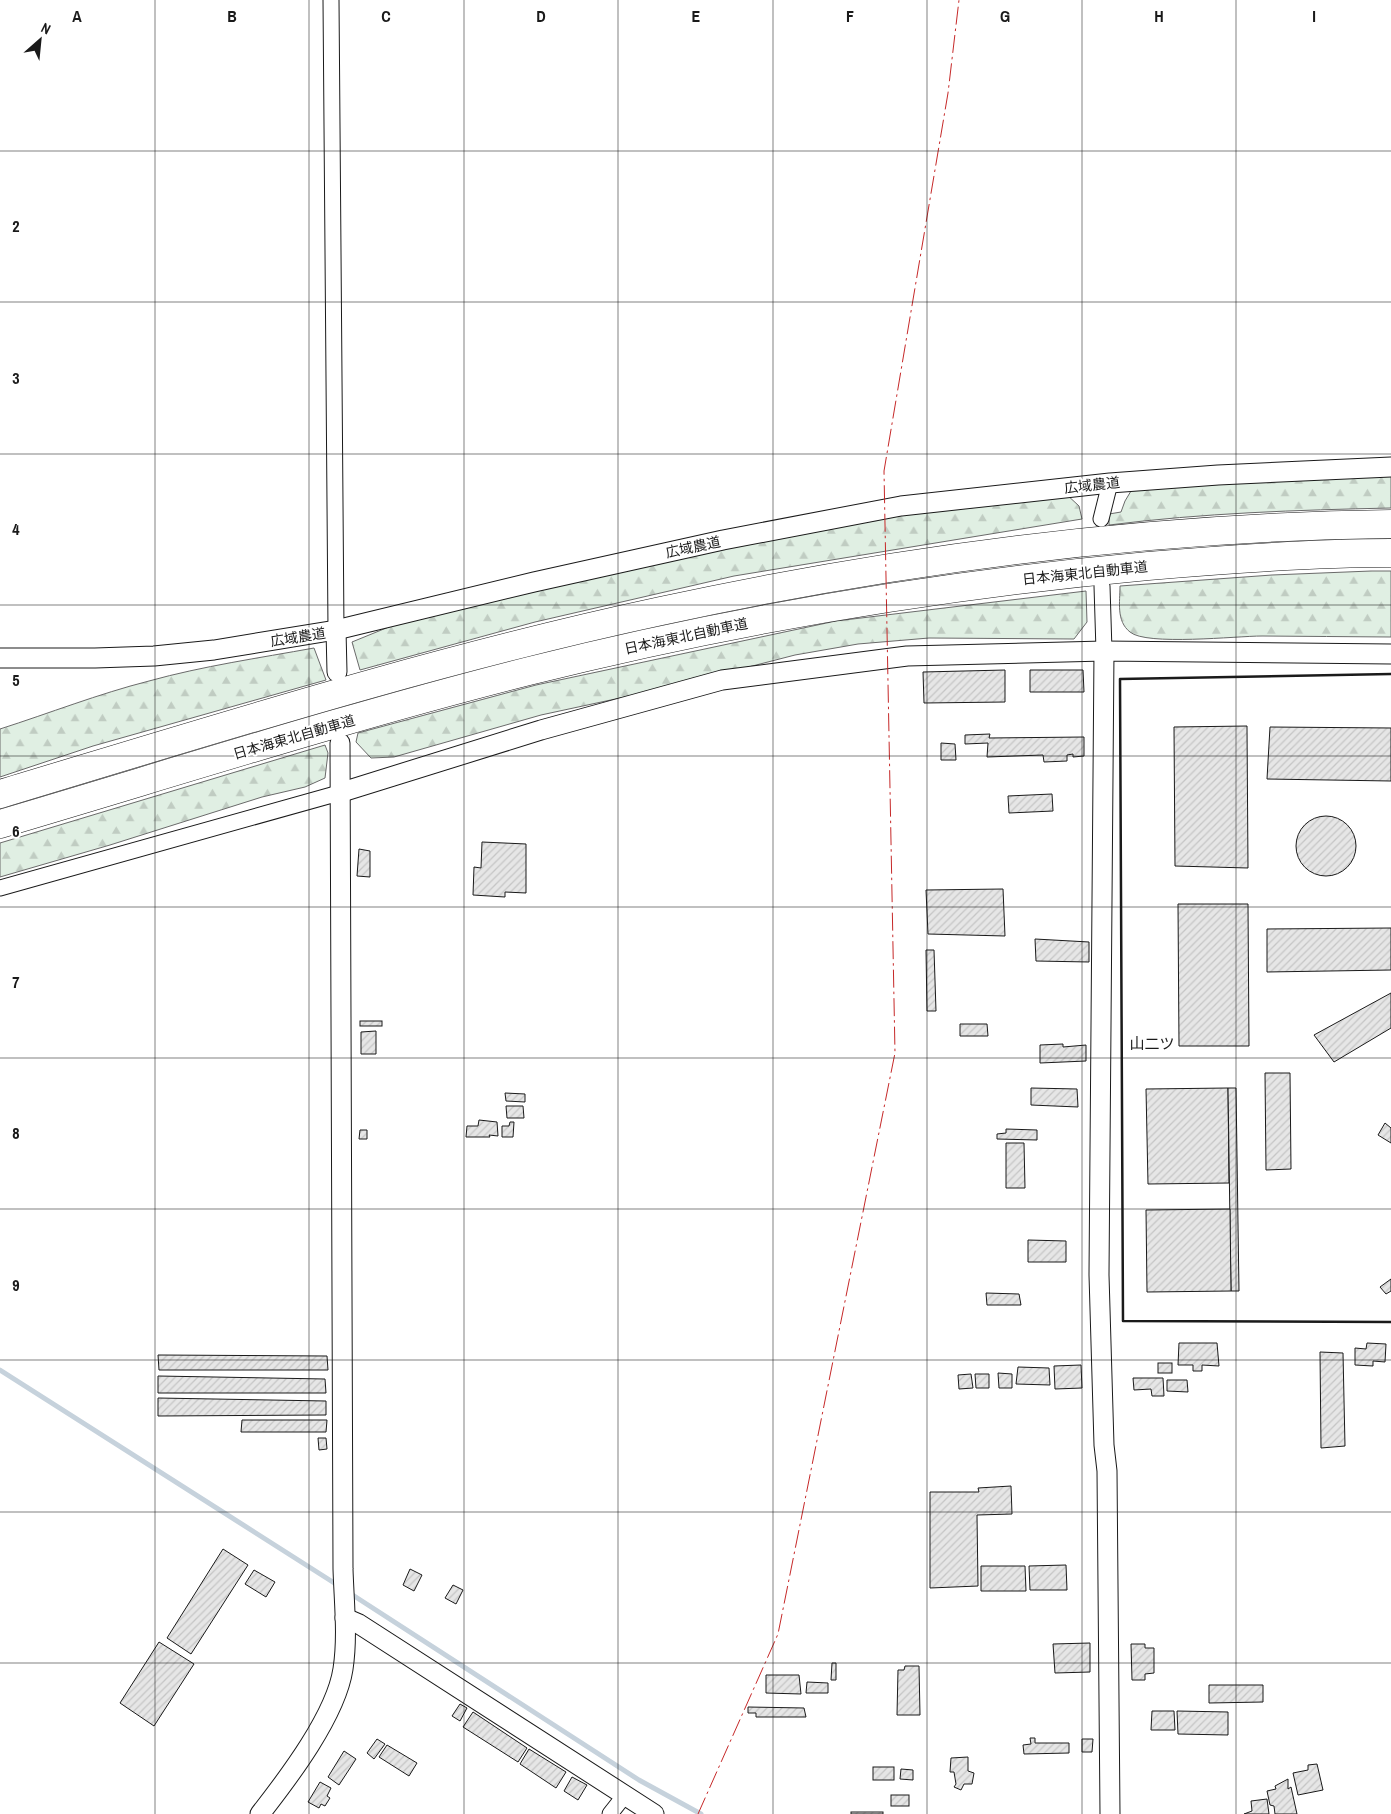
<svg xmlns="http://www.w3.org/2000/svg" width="1391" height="1814" viewBox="0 0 1391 1814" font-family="'Archivo Narrow','Noto Sans JP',sans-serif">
<defs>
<pattern id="forest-firs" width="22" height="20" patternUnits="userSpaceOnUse" patternTransform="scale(1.25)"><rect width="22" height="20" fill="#e0efe3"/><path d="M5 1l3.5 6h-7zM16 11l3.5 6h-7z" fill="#c0ccc2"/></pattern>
<pattern id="building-hatch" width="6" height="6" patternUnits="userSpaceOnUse" patternTransform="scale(1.25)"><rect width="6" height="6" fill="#e6e6e6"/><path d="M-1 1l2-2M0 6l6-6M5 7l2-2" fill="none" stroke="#c5c5c5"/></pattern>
</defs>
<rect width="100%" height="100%" fill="#fff"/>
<g fill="url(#forest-firs)" stroke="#6a6a6a">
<path d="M1391 471V508C1297 510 1203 513 1109 525V514L1121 512 1125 501 1134 486Z"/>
<polygon points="1065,493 1079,506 1082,519 734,576 535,622 360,670 352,642 423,613 825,525"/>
<path d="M1371 571H1391V637C1348 637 1305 636 1262 636 1237 636 1146 646 1130 632 1116 621 1120 602 1120 586L1272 575Z"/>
<polygon points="1086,591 1087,622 1074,639 929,638 858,644 795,655 671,687 541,715 394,757 371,758 356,742 358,733 536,685 836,621"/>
<path d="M314 648 326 680 93 746 0 777V729C50 713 98 694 149 681 203 666 259 658 314 648Z"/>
<polygon points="325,745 328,753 325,778 305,787 262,797 110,845 0,877 0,843"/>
</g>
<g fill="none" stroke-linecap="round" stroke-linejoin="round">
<g stroke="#c6d2dc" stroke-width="5">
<polyline points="0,1370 339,1586"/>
<polyline points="348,1592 639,1780 701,1814"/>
</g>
</g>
<g fill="url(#building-hatch)" stroke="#1a1a1a">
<polygon points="1005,670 1005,702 924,703 923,672"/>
<polygon points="1030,670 1083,670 1084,692 1030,692"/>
<polygon points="1247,726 1248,868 1175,866 1174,727"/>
<polygon points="1270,727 1391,728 1391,781 1267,779"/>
<polygon points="990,734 989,738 1084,737 1084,756 1073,757 1073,754 1067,755 1067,761 1044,762 1043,755 987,757 988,743 965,744 965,735"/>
<polygon points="941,743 955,744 956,760 941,760"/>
<polygon points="1052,794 1053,811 1009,813 1008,796"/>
<circle cx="1326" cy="846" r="30"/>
<polygon points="482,842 526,844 526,893 505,892 505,897 473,895 474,867 481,868"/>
<polygon points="359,849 370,851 370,877 357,876"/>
<polygon points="1003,889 1005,936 928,934 926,890"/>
<polygon points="1178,904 1248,904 1249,1046 1179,1046"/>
<polygon points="1391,928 1391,970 1267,972 1267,929"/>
<polygon points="1035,939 1089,942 1089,962 1036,961"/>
<polygon points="926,950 934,950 936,1011 927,1011"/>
<polygon points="1391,993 1391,1028 1334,1062 1314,1035"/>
<rect x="360" y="1021" width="22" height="5"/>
<polygon points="960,1024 987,1024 988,1036 960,1036"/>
<polygon points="376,1031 376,1054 361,1054 361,1032"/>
<polygon points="1063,1044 1063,1047 1086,1045 1086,1061 1040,1063 1040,1045"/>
<polygon points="1265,1073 1290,1073 1291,1169 1266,1170"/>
<polygon points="1031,1088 1077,1089 1078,1107 1031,1105"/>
<polygon points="1228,1088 1229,1183 1148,1184 1146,1089"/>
<polygon points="1228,1088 1236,1088 1239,1291 1231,1291"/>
<polygon points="505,1093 525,1094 525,1102 506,1101"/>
<polygon points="506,1106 523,1106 524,1118 507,1118"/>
<polygon points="479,1120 497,1122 498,1136 489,1135 490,1137 466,1137 467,1126 478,1126"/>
<polygon points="510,1122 514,1122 513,1137 502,1137 502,1126 509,1126"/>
<polygon points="1385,1123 1391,1128 1391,1143 1378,1135"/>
<polygon points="1006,1129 1037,1130 1037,1140 997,1139 997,1134 1006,1133"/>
<polygon points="360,1130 367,1130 367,1139 359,1139"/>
<polygon points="1006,1143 1024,1143 1025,1188 1006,1188"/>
<polygon points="1230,1209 1231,1291 1147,1292 1146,1210"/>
<polygon points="1028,1240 1066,1241 1066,1262 1028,1262"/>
<polygon points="1391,1279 1391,1291 1386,1294 1380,1287"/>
<polygon points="986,1293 1019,1294 1021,1305 987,1305"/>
<polygon points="1179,1343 1217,1343 1219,1366 1202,1365 1202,1371 1193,1371 1193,1365 1178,1365"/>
<polygon points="1367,1343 1386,1344 1385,1362 1373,1361 1373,1366 1355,1365 1355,1348 1366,1349"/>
<polygon points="1320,1352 1343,1353 1345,1446 1321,1448"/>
<polygon points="158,1355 327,1356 328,1370 159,1370"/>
<rect x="1158" y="1363" width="14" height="10"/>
<polygon points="1081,1365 1082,1388 1055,1389 1054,1366"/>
<polygon points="1018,1367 1049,1368 1050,1385 1016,1384"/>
<polygon points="998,1373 1012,1374 1012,1388 999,1388"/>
<polygon points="971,1374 973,1388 959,1389 958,1375"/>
<polygon points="975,1374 989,1374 989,1388 976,1388"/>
<polygon points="158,1376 325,1379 326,1393 158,1393"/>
<polygon points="1133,1378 1163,1378 1164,1396 1152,1396 1151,1389 1134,1390"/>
<polygon points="1167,1380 1187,1380 1188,1392 1167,1391"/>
<polygon points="158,1398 326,1401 326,1415 158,1416"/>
<polygon points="242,1420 327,1420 326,1432 241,1432"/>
<polygon points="318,1438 326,1438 327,1449 319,1450"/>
<polygon points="1011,1486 1012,1514 977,1515 978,1586 930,1588 930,1492 979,1492 978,1488"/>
<polygon points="223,1549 248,1565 191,1654 167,1638"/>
<polygon points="1066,1565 1067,1590 1030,1590 1029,1566"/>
<polygon points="981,1566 1025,1566 1026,1591 981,1591"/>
<polygon points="410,1569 422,1575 414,1591 403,1585"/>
<polygon points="254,1570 275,1582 266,1597 245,1584"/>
<polygon points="453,1585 463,1590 456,1604 445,1598"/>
<polygon points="159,1642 194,1664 154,1726 120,1703"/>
<polygon points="1090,1643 1090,1672 1055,1673 1053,1644"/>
<polygon points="1131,1644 1145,1644 1145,1648 1154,1648 1154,1673 1145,1674 1145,1680 1132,1680"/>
<polygon points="832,1663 836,1663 836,1680 831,1680"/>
<polygon points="905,1666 919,1666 920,1715 897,1715 898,1670 904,1670"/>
<polygon points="766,1675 799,1675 801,1694 766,1693"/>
<polygon points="807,1682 828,1683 828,1693 806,1693"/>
<polygon points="1209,1685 1263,1685 1263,1702 1209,1703"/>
<polygon points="460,1704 467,1708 460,1721 452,1716"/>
<polygon points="748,1707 804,1708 806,1717 756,1717 756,1713 748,1713"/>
<polygon points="1152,1711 1174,1711 1175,1730 1151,1730"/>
<polygon points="1177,1711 1228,1712 1228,1735 1178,1734"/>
<polygon points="473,1712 527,1748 518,1762 463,1727"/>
<polygon points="1030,1738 1035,1738 1035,1743 1069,1743 1069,1753 1024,1754 1023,1745 1031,1744"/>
<polygon points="377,1739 385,1744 374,1759 367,1753"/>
<polygon points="1082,1739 1093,1739 1092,1752 1082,1752"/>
<polygon points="387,1745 417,1763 409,1776 379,1757"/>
<polygon points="529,1749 566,1772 556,1788 520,1764"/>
<polygon points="344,1751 356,1759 339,1785 328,1777"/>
<polygon points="968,1757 968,1771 974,1773 972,1784 964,1784 961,1790 954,1787 956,1784 954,1772 950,1772 951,1758"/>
<polygon points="1317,1764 1323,1790 1298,1795 1293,1773 1308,1770 1308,1765"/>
<rect x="873" y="1767" width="21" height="13"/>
<polygon points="901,1769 913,1770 913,1780 900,1779"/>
<polygon points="572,1777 587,1785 578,1800 564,1791"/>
<polygon points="1288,1779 1288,1789 1291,1787 1297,1814 1275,1814 1274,1806 1270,1805 1267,1791 1276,1789 1275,1786"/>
<polygon points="320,1782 331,1788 327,1796 330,1798 325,1806 321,1804 319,1808 308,1802"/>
<rect x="891" y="1795" width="18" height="11"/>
<polygon points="1267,1799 1269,1814 1244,1814 1252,1811 1251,1801"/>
<rect x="851" y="1812" width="32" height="2"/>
</g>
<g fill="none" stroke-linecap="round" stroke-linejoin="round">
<g stroke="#1a1a1a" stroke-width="17">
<g id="minor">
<polyline points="331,0 336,630"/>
<polyline points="1101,519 1110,483"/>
<polyline points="1102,586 1104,651"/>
<polyline points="0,888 339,793"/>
<polyline points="610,1814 625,1795"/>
</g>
</g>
<g stroke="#1a1a1a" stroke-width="21">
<g id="tertiary">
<polyline points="336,630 337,672"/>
<polyline points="1104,651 1099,1275 1104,1445 1107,1471 1110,1814"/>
<polyline points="0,658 95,658 154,656 214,650 336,630 534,582 723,540 901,506 1110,483 1218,475 1391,467"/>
<polyline points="339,793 541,730 722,680 907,656 1104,651 1391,654"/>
<polyline points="345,1618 359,1624 654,1814"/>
<path d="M260 1814C289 1777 336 1715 343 1669 348 1636 344 1602 343 1569L340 743"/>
</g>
</g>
<g stroke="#1a1a1a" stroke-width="29">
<g id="motorway">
<path d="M0 794C219 728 437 659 661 611 900 559 1146 527 1391 524"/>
<path d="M0 824C176 772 351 716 529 671 732 620 940 585 1148 566 1229 559 1310 553 1391 553"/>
</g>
</g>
<use href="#minor" stroke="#fff" stroke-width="15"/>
<use href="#tertiary" stroke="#fff" stroke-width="19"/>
<use href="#motorway" stroke="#fff" stroke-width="28"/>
<polyline stroke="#1a1a1a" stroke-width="2.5" points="1391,674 1120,679 1123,1321 1391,1322"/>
<polyline stroke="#c62828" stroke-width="1" stroke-dasharray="18 4 2.5 4" stroke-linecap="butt" points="698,1814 778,1634 895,1053 884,471 948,93 959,0"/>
</g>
<path fill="none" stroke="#1a1a1a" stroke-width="1" stroke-opacity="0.55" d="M155 0V1814M309 0V1814M464 0V1814M618 0V1814M773 0V1814M927 0V1814M1082 0V1814M1236 0V1814M0 151H1391M0 302H1391M0 454H1391M0 605H1391M0 756H1391M0 907H1391M0 1058H1391M0 1209H1391M0 1360H1391M0 1512H1391M0 1663H1391"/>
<g text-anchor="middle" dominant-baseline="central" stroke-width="4" stroke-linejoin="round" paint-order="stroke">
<g font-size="14" fill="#1a1a1a" stroke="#fff">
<text transform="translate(1092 485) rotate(-6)">広域農道</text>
<text transform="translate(693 547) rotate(-12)">広域農道</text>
<text transform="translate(1085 573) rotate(-6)">日本海東北自動車道</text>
<text transform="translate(686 636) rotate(-12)">日本海東北自動車道</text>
<text transform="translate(298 637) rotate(-9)">広域農道</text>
<text transform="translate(294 737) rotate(-16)">日本海東北自動車道</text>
</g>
<g font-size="15" fill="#1a1a1a" stroke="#fff">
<text x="1152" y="1043">山二ツ</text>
</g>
</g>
<g font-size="16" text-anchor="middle" font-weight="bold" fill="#1a1a1a" stroke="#fff" stroke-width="4" stroke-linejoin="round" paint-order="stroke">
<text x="77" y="22">A</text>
<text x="232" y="22">B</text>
<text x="386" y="22">C</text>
<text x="541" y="22">D</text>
<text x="696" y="22">E</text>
<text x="850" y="22">F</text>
<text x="1005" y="22">G</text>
<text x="1159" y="22">H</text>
<text x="1314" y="22">I</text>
<text x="16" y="232">2</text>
<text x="16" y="384">3</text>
<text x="16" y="535">4</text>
<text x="16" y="686">5</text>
<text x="16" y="837">6</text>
<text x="16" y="988">7</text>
<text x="16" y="1139">8</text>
<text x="16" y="1291">9</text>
</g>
<g transform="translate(40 40) rotate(27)" stroke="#ffffff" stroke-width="4" paint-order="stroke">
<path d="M0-4L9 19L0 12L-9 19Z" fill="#1a1a1a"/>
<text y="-8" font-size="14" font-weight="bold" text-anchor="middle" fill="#1a1a1a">N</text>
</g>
</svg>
